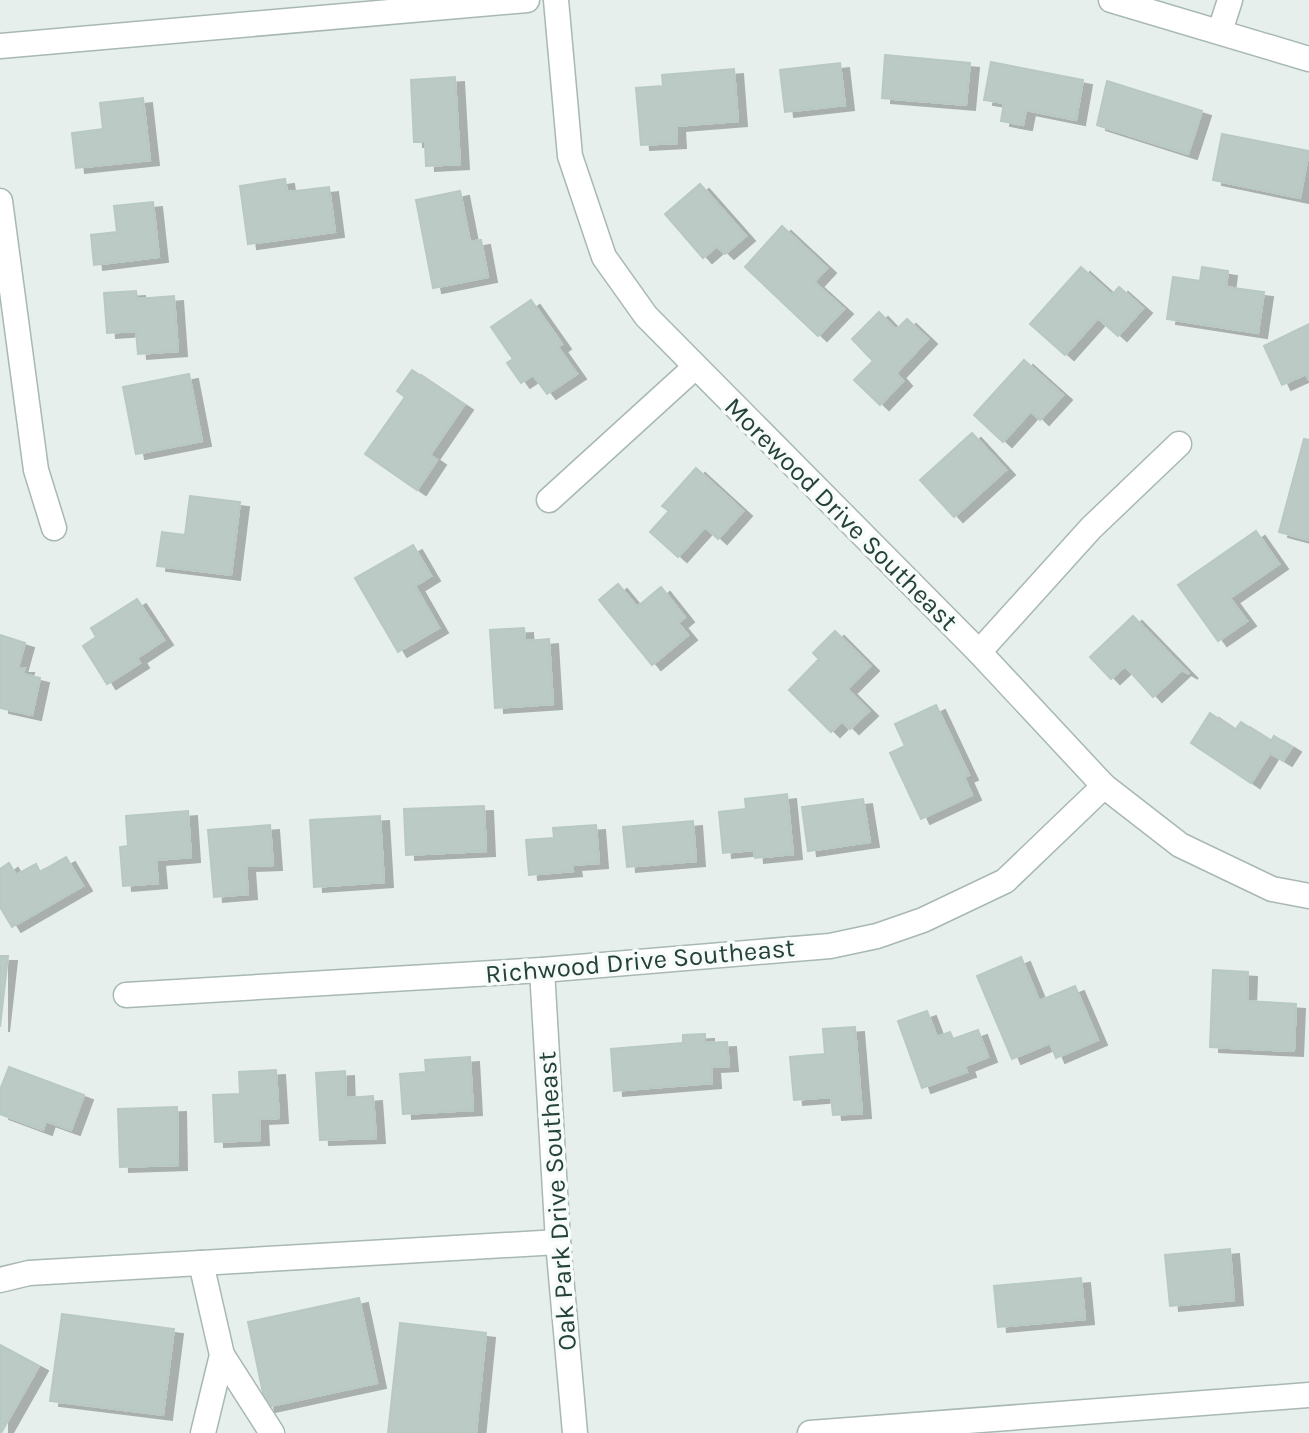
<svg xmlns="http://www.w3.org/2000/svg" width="1309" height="1433" viewBox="0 0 1309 1433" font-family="Karla,sans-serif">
<defs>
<filter id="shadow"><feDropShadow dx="9" dy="5" stdDeviation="0" flood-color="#0004"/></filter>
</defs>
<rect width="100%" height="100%" fill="#e6efeb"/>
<g fill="#bbcac4" stroke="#b8c9c2" stroke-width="2" filter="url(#shadow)">
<polygon points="885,55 970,63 966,105 882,98"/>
<polygon points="991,62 1083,80 1076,120 1026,110 1023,125 1001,121 1004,103 984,100"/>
<polygon points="840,63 845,105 785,112 780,70"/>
<polygon points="734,69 738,121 676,126 677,143 641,145 636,88 663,86 662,75"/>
<polygon points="455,77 460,164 426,166 425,142 414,142 411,80"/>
<polygon points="1107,81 1202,111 1188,154 1097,125"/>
<polygon points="143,98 150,160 76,168 72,133 103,129 100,103"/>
<polygon points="1222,134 1309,151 1300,198 1213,180"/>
<polygon points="285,179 287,192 329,187 335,232 248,244 240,186"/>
<polygon points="700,184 746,236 725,254 717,246 703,258 665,214"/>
<polygon points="460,191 470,242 481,240 488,277 433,288 416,200"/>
<polygon points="153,202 159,257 94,265 91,235 117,232 114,206"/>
<polygon points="782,226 827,268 814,282 844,309 818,336 745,267"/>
<polygon points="1081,267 1112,295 1119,287 1143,308 1118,336 1098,318 1065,355 1030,324"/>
<polygon points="1202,267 1228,271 1226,287 1264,292 1258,333 1167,319 1173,277 1200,281"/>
<polygon points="136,291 137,299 174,296 178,351 138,354 136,331 107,333 104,293"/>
<polygon points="531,300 562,344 558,347 577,374 547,394 533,375 521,383 507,363 513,359 491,327"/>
<polygon points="879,312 896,330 907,319 928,339 896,373 903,381 880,405 854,380 873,361 852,339"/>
<polygon points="1309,324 1309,380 1306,374 1282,385 1264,346"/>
<polygon points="1024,360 1063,395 1040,420 1031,411 1003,442 974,415"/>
<polygon points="412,370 464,405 430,455 437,460 417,490 365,454 405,397 397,391"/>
<polygon points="189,374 202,441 136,454 123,387"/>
<polygon points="972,433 1006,470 954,517 920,480"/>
<polygon points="1304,439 1309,440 1309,540 1279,532"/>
<polygon points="696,468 743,511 718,539 705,527 678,557 650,532 669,511 662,506"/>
<polygon points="190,496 240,502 231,575 157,566 162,532 185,535"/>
<polygon points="1256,531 1279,564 1230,598 1247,621 1218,641 1178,585"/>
<polygon points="413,545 431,576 415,586 439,628 398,652 355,578"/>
<polygon points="618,584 637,607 661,587 685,617 678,623 688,635 652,665 599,600"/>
<polygon points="137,599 164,640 137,658 140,663 107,684 83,646 96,637 91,628"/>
<polygon points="1133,616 1189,674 1182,670 1153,697 1125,666 1111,679 1090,657"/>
<polygon points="524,628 525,641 549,639 553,704 495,708 490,630"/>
<polygon points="835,631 870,666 847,689 869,711 850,729 842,721 831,732 789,690 819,659 813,653"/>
<polygon points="0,635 25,643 18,668 25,668 23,674 40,678 32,715 0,708"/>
<polygon points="936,705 969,775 964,777 972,795 921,819 890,753 905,746 895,724"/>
<polygon points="1210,713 1235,730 1241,722 1271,741 1274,736 1292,747 1283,761 1270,753 1251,783 1191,743"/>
<polygon points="787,794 793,854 755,858 754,850 723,853 719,812 746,809 745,799"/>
<polygon points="863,799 870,842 808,851 802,807"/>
<polygon points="484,806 486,851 406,855 404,809"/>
<polygon points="188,811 191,857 156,860 158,883 123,886 120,847 128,846 126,816"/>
<polygon points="380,816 384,882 314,887 310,820"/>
<polygon points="693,821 696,861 627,867 623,827"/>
<polygon points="270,825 273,865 246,866 248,894 214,897 208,830"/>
<polygon points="596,825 599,863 572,865 573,871 529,875 526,840 554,838 553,828"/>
<polygon points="66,857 83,886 12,927 0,907 0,869 9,863 16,875 36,864 40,872"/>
<polygon points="0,956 8,956 0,1027"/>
<polygon points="1021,957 1039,1001 1075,986 1098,1040 1056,1058 1050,1043 1012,1059 977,976"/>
<polygon points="1213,970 1248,972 1247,1001 1296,1004 1294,1051 1210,1047"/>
<polygon points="927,1011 937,1037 950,1032 953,1039 978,1030 988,1057 965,1066 967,1072 922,1088 898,1021"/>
<polygon points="855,1027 862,1113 833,1115 831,1097 794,1100 790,1057 825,1054 823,1029"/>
<polygon points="705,1034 705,1043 727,1042 729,1066 711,1067 712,1083 614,1091 611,1049 683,1043 683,1035"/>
<polygon points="470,1057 473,1110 403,1114 400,1074 426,1072 425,1060"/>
<polygon points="9,1067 84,1095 71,1130 46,1121 43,1130 0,1114 0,1090"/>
<polygon points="276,1070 279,1118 259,1119 260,1140 215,1142 213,1095 240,1094 239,1072"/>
<polygon points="345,1071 346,1098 373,1096 376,1138 320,1140 316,1073"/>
<polygon points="177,1107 178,1165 120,1167 118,1109"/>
<polygon points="1230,1249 1234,1300 1170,1306 1165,1255"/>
<polygon points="1081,1278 1085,1319 998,1327 994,1286"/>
<polygon points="359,1298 377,1383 266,1407 248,1322"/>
<polygon points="62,1314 174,1329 163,1415 50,1401"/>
<polygon points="400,1323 486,1333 476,1433 388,1433"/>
<polygon points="0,1345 39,1366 1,1433 0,1433"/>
</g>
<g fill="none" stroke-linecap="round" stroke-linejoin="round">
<g stroke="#a8b8b2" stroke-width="27">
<g id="minor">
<polyline points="556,0 570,156 604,257 646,316 979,652 1104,786 1180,845 1272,889 1309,896"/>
<polyline points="1111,0 1309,59"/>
<polyline points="1220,31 1230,0"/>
<polyline points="0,46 527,0"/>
<polyline points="0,201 36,470 54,528"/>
<polyline points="549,500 694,368"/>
<polyline points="979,652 1091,528 1179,444"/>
<polyline points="542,970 558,1242 575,1433"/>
<polyline points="126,995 542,970 830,946 877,936 923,920 1005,881 1104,786"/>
<polyline points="201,1263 222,1355 203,1433"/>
<polyline points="0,1280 29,1273 558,1242"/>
<polyline points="222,1355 272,1433"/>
<polyline points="810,1433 1309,1395"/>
</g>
</g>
<use href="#minor" stroke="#fff" stroke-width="24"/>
</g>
<g text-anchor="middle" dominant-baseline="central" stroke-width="7" stroke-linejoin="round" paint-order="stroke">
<g font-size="26" fill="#24423a" stroke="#f7fbf9">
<text transform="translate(841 514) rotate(45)">Morewood Drive Southeast</text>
<text transform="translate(640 961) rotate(-5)">Richwood Drive Southeast</text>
<text transform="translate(557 1201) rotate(-94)">Oak Park Drive Southeast</text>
</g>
</g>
</svg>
